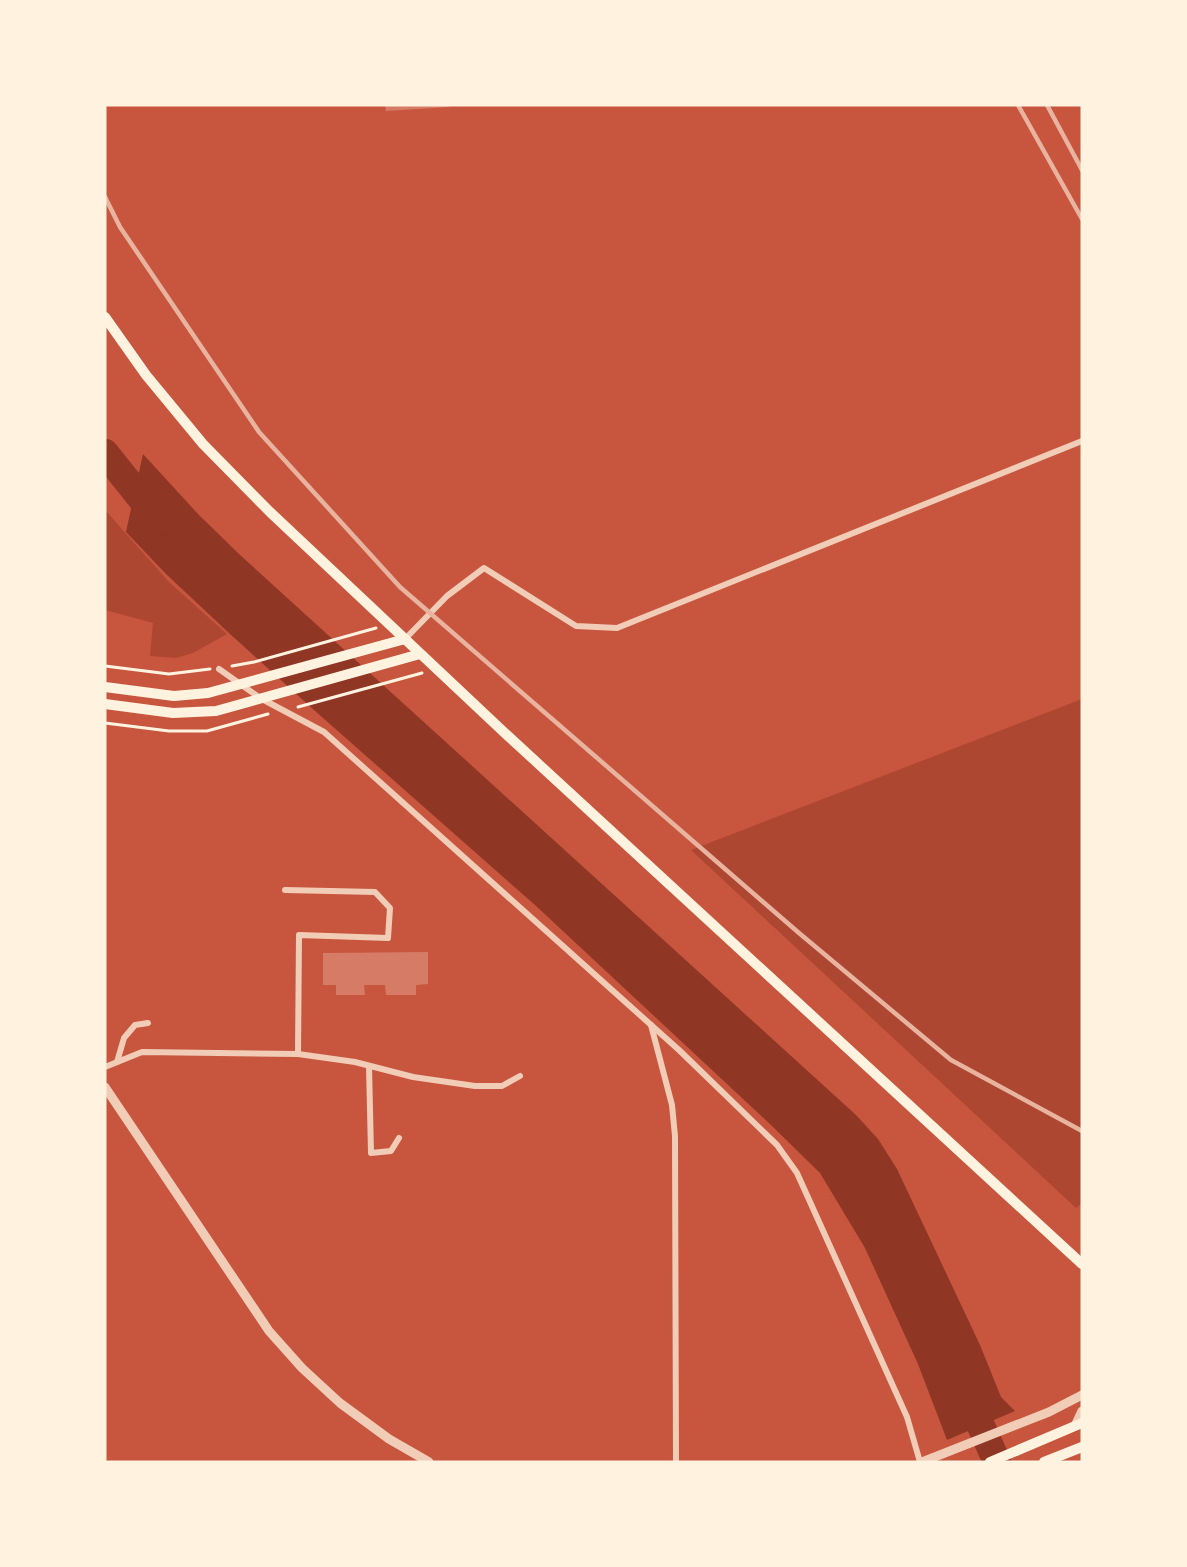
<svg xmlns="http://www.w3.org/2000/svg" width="1187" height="1567" viewBox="0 0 1187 1567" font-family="Overpass,sans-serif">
<rect width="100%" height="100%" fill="#c8553d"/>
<g fill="#ae4732">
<polygon points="105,510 169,582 227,634 193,653 176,658 150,656 153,623 105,610"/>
<polygon points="1082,699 1082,1203 1076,1208 691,850"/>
</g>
<polygon fill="#8f3625" points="143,454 198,514 239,554 856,1115 878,1139 897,1169 980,1345 1001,1397 1015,1411 947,1440 918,1364 865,1248 820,1173 771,1125 535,905 314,710 229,633 166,574 126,532"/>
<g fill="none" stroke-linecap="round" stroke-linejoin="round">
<g stroke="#8f3625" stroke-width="28">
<polyline points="105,453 160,522"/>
<polyline points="965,1390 997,1462"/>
</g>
</g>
<g fill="#d67c66">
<polygon points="385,105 449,105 449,107 386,111"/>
<polygon points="428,952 428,984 416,985 416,995 386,995 385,985 364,985 365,995 336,995 336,985 323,985 323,953"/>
</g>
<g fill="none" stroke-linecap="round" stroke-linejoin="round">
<g stroke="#fff3e0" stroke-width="3">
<polyline points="105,666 169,674 210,669"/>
<polyline points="232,666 254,662 376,628"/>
<polyline points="298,707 422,673"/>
<polyline points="105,723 169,731 207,731 268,714"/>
</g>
<g stroke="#f1ccb7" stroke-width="6">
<polyline points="405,639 447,596 484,568 576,626 617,628 1082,441"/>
<polyline points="219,669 260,698 324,732 679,1050 777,1145 797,1173 907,1417 920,1462"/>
<polyline points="651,1025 672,1105 675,1136 676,1462"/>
<polyline points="298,1054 355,1062 413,1077 475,1086 502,1086 520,1076"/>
<polyline points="117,1062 124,1038 135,1025 148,1023"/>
<polyline points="369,1066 371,1153 391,1151 399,1138"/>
<polyline points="105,1067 142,1052 298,1054 299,935 388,938 390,908 375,892 285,890"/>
</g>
<g stroke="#f1ccb7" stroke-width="9">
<polyline points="105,1087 269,1331 302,1368 340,1403 389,1439 429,1462"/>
<polyline points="1075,1426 1082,1411"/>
<polyline points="922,1462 1049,1412 1082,1395"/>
</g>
<g stroke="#fff3e0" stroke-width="10">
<polyline points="105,317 146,375 203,444 270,512 507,735 1082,1264"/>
<polyline points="105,687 174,696 208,693 405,639"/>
<polyline points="105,704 173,713 216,711 420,654"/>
</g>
<g stroke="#fff3e0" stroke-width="10">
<polyline points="990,1462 1082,1423"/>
<polyline points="1044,1462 1082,1447"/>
</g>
<g stroke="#e9b49f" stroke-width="4.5">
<polyline points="1018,105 1082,219"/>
<polyline points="1047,105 1082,170"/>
<polyline points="105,197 120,227 259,432 400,587 799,933 951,1060 1082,1131"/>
</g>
</g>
<rect width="1187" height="1567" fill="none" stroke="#fff3e0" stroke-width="213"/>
</svg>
